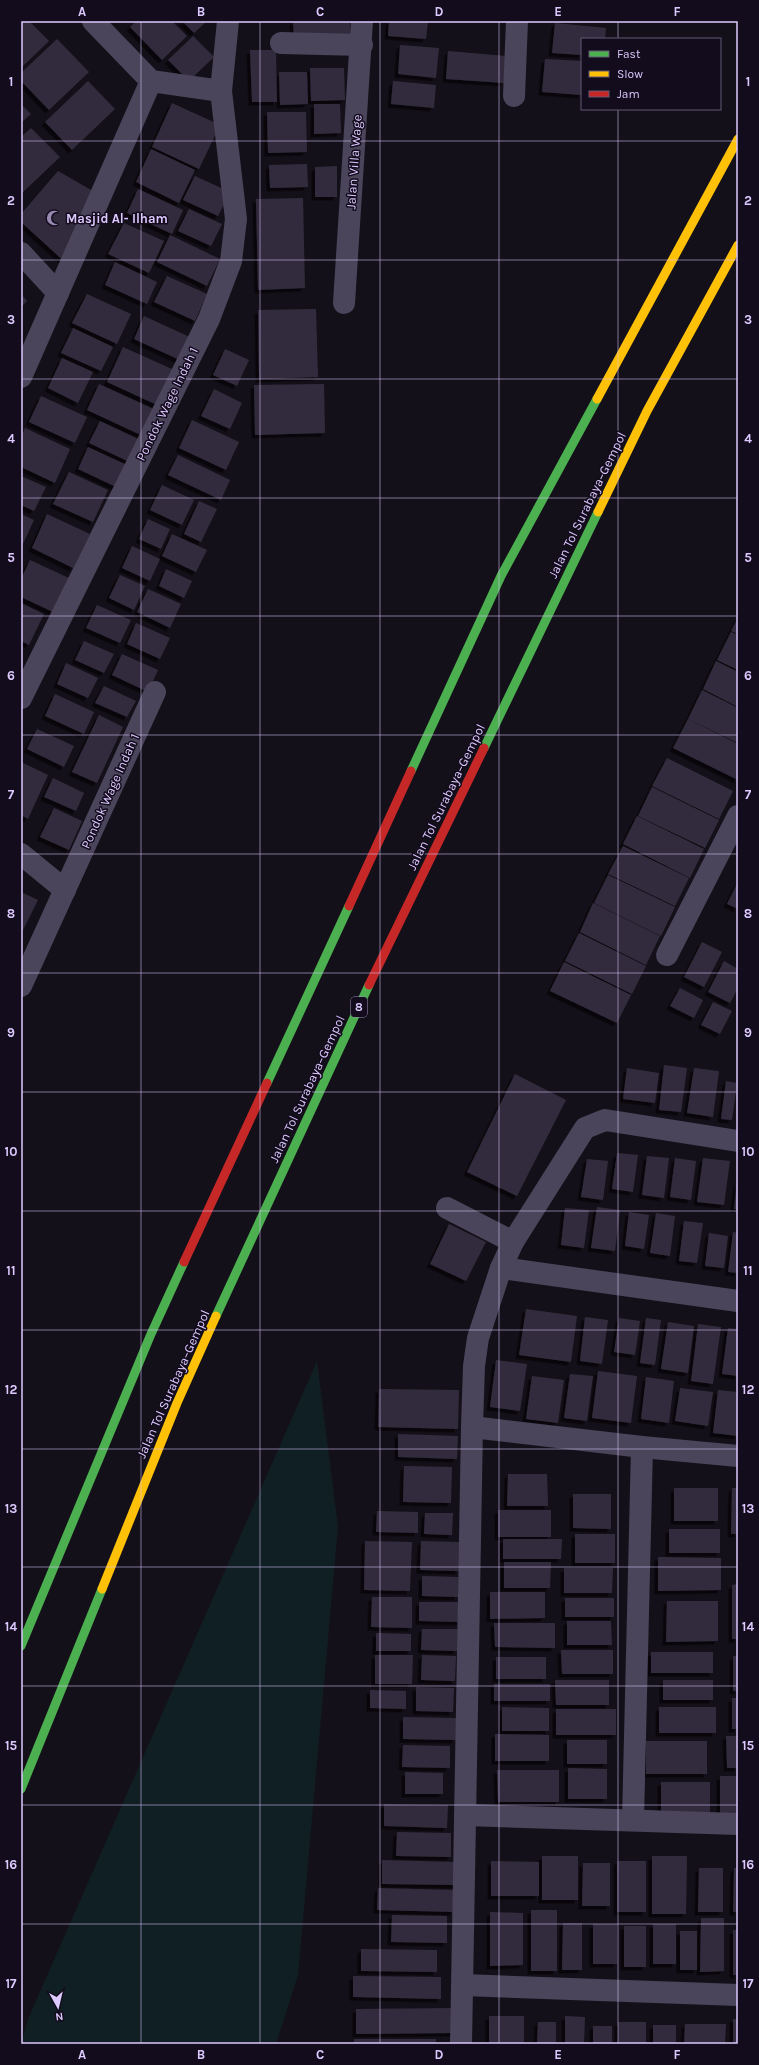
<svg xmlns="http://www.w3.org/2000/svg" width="759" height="2065" viewBox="0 0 759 2065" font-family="Karla,sans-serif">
<defs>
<filter id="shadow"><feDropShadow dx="-3.5" dy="3.5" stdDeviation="0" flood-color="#0009"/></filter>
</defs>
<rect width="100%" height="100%" fill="#141019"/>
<polygon fill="#101f24" points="317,1361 338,1527 298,1975 276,2044 21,2044 28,2019"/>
<g fill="#332c3c" filter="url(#shadow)">
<polygon points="21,21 29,21 49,41 21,68"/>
<polygon points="136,21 172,21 187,36 162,60 130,27"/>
<polygon points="182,21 207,21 194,33"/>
<polygon points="293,21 350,21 350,40 294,42"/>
<polygon points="389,21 428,21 426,39 388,36"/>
<polygon points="555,23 606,28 605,39 582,39 582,55 552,53"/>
<polygon points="193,36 214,57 189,81 168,60"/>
<polygon points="57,39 89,72 49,110 21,81 21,73"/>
<polygon points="400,45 439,48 436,78 398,74"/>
<polygon points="250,50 276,50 277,102 252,102"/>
<polygon points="448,51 506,56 504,83 446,79"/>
<polygon points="545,59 582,61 582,95 542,92"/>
<polygon points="310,68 344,68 345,100 311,101"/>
<polygon points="279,72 307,72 308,104 280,105"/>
<polygon points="88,81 115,109 72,150 45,122"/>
<polygon points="393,81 436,85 434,108 391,104"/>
<polygon points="172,103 220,125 199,169 152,147"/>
<polygon points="21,104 31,114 21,123"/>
<polygon points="314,104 340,104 341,133 314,134"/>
<polygon points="267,112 306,112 307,152 268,153"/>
<polygon points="31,128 60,157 21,194 21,137"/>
<polygon points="151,149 195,170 179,203 136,182"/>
<polygon points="307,164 308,187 270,188 269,165"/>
<polygon points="337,166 337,197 315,197 315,167"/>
<polygon points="58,171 98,194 67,264 21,222 21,214"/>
<polygon points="195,176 230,192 218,216 183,200"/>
<polygon points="138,189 183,210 172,234 127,213"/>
<polygon points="303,198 305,288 258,290 256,199"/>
<polygon points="189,209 222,224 211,246 178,231"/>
<polygon points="124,223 164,241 149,273 108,254"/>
<polygon points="170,235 220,259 207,286 157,262"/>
<polygon points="115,262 157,282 147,304 105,285"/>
<polygon points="167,276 207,294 195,321 154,302"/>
<polygon points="21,294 27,301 21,307"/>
<polygon points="87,294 131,314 117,344 72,323"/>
<polygon points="316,309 318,377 259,379 258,310"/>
<polygon points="144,316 194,339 184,362 134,339"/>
<polygon points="73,328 113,347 101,371 61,353"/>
<polygon points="123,347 174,370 157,405 107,382"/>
<polygon points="225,349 249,360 237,386 213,375"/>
<polygon points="62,358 93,372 78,403 48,388"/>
<polygon points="99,384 158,411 145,437 87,410"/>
<polygon points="324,384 325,433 255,435 254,385"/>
<polygon points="214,389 242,403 230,429 201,416"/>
<polygon points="41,396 87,417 75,443 29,422"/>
<polygon points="192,420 239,442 226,470 179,448"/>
<polygon points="100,421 147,443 136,465 89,443"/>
<polygon points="25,428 70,449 55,483 21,467 21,437"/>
<polygon points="88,447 127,465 116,487 78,469"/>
<polygon points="178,455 230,480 221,500 168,475"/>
<polygon points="69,472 108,490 93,522 53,504"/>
<polygon points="21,476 46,487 34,511 21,505"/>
<polygon points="162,485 194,500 182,525 150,510"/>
<polygon points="199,501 217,509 201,542 184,534"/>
<polygon points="21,514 34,520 21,548"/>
<polygon points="47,514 90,534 73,568 32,548"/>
<polygon points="148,519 170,529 161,549 139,539"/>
<polygon points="172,534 207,550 196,572 162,556"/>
<polygon points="132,546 160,559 150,581 122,568"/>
<polygon points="30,560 69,578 53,612 21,597 21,579"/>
<polygon points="166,569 192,581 184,598 159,586"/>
<polygon points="120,575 145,586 134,610 109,598"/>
<polygon points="148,589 181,604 170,628 137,612"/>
<polygon points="21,603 44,614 29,645 21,641"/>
<polygon points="97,605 131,620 120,643 86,628"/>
<polygon points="738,618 738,634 731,631"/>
<polygon points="136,623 170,638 160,659 127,644"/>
<polygon points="731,632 738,635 738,670 717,660"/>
<polygon points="84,641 114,654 104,673 75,660"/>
<polygon points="122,654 158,670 148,692 112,675"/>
<polygon points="716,661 738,672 738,707 703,689"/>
<polygon points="66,663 98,678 88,698 57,684"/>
<polygon points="104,686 136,701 127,717 95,703"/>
<polygon points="702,690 738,708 738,743 688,719"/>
<polygon points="55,694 94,712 84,734 45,716"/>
<polygon points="99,715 123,727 97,783 72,772"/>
<polygon points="688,719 738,744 738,780 673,748"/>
<polygon points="37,729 74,746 64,767 27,749"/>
<polygon points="667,758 733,791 719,819 652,786"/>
<polygon points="21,762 48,775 28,819 21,815"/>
<polygon points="53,778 84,793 76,811 44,797"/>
<polygon points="652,787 719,820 705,848 638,816"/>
<polygon points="54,808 82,821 69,850 40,837"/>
<polygon points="637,816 704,849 690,878 623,844"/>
<polygon points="623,846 689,878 675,906 608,874"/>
<polygon points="608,875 675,907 661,936 594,903"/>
<polygon points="738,882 738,909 727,904"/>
<polygon points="21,892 38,900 21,934"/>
<polygon points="593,903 660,936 646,965 580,932"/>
<polygon points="579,933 646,966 632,994 565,961"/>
<polygon points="702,942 722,952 704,987 684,977"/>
<polygon points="724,961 738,969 738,988 730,1003 708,992"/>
<polygon points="564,962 631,995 617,1023 550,991"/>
<polygon points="680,988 703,1000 694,1018 670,1006"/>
<polygon points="713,1002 732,1011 720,1034 701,1025"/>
<polygon points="664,1065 687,1068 681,1112 659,1110"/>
<polygon points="627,1068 659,1073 655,1103 623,1099"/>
<polygon points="694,1068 719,1071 713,1117 687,1113"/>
<polygon points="515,1074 566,1100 517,1196 467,1172"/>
<polygon points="726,1081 737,1083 732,1120 721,1119"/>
<polygon points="617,1153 638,1155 633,1192 612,1189"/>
<polygon points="647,1156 669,1158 664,1198 642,1195"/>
<polygon points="675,1158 696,1161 691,1200 670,1197"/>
<polygon points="703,1158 730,1161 724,1205 697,1202"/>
<polygon points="587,1159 608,1161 603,1200 581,1197"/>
<polygon points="737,1182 738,1182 738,1209 734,1209"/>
<polygon points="597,1207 620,1210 615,1251 591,1248"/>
<polygon points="565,1208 589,1210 584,1248 561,1245"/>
<polygon points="629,1212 649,1215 644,1249 625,1246"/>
<polygon points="656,1213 675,1216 670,1256 650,1253"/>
<polygon points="684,1221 703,1223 697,1263 679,1261"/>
<polygon points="449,1224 486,1242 466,1281 430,1264"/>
<polygon points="733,1232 738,1233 738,1273 728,1272"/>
<polygon points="709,1233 728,1236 724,1268 705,1266"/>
<polygon points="526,1309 577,1316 571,1362 519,1355"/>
<polygon points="585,1317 608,1320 602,1364 580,1361"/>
<polygon points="619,1318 640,1321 635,1355 614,1352"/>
<polygon points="646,1318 661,1320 655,1365 640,1363"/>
<polygon points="668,1322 694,1326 688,1373 661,1369"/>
<polygon points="698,1324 721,1327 713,1384 691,1381"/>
<polygon points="728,1328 738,1329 738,1376 722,1374"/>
<polygon points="496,1360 527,1364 520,1411 490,1407"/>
<polygon points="598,1371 637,1376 631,1423 592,1418"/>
<polygon points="570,1374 593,1376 587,1421 564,1418"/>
<polygon points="532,1376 564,1380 558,1423 526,1419"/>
<polygon points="646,1377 674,1381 669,1423 641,1419"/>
<polygon points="680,1388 713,1392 708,1426 675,1421"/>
<polygon points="379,1389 459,1390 458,1429 378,1427"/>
<polygon points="718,1390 738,1392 738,1436 713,1433"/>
<polygon points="398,1434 458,1436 457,1459 398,1457"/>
<polygon points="404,1466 452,1467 451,1503 403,1502"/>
<polygon points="508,1474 547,1474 548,1506 507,1506"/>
<rect x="674" y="1488" width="44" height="33"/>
<polygon points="732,1488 738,1488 738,1534 731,1534"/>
<polygon points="573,1494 611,1494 611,1529 573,1528"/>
<rect x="498" y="1510" width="53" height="27"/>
<polygon points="377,1511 418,1512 418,1533 376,1532"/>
<polygon points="425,1513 453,1513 452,1535 424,1534"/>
<rect x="669" y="1529" width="51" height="24"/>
<rect x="575" y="1534" width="40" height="29"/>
<polygon points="503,1539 562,1539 561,1559 503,1559"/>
<polygon points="365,1541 412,1542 410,1591 364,1590"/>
<polygon points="421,1541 459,1542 459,1571 420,1570"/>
<polygon points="658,1557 721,1558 721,1590 658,1591"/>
<polygon points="504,1562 551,1562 550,1588 504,1588"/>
<polygon points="564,1568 613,1568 612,1593 564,1593"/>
<polygon points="422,1576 458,1577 458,1597 422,1596"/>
<polygon points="738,1584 738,1639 732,1639 732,1585"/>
<polygon points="490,1592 545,1592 545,1618 490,1619"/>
<polygon points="372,1597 412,1597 412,1628 371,1627"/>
<rect x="565" y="1598" width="49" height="19"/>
<polygon points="667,1601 718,1601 718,1641 666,1642"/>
<polygon points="419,1602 460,1602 460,1622 419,1621"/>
<polygon points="567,1621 611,1621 612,1645 567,1645"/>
<polygon points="494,1623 555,1623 555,1648 495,1647"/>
<polygon points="422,1629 458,1629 457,1651 421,1650"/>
<polygon points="376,1633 411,1634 411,1651 376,1651"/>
<polygon points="561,1650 613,1650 613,1674 562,1674"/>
<rect x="651" y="1652" width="62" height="21"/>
<polygon points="375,1655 413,1655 412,1684 375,1684"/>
<polygon points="422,1655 456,1656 455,1681 421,1680"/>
<rect x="733" y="1656" width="5" height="35"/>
<rect x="496" y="1657" width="50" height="22"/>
<polygon points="555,1680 609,1680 609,1705 556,1705"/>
<rect x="663" y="1680" width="50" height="20"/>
<rect x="494" y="1684" width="56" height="17"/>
<polygon points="416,1687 454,1688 453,1712 416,1711"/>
<polygon points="370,1690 406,1691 406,1709 370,1708"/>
<rect x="732" y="1698" width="6" height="31"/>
<polygon points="502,1707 549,1708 549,1731 502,1731"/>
<rect x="659" y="1707" width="57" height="26"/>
<rect x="556" y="1709" width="60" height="26"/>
<polygon points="403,1717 457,1718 456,1740 403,1739"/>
<polygon points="495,1734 549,1735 549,1761 495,1761"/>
<polygon points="726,1736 738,1736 738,1768 727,1768"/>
<rect x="567" y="1740" width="40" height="24"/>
<rect x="646" y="1741" width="61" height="33"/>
<polygon points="403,1745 450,1746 450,1768 402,1767"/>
<polygon points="568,1768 607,1769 607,1799 568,1799"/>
<polygon points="497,1770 559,1770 559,1802 498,1802"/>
<polygon points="405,1772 443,1773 443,1794 405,1794"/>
<rect x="720" y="1776" width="18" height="46"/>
<rect x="661" y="1782" width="49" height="34"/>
<polygon points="384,1804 448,1805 447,1828 384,1826"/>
<polygon points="397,1832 451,1833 451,1857 396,1856"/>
<rect x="542" y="1856" width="36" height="44"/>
<polygon points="652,1856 687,1856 686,1914 652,1914"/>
<polygon points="382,1860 458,1862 458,1885 382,1884"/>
<polygon points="491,1861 539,1862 539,1896 491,1896"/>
<rect x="617" y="1861" width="29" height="51"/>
<polygon points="583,1863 610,1863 610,1906 582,1906"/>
<polygon points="699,1868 723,1868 723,1912 698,1912"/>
<polygon points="734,1868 738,1868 738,1912 733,1912"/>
<polygon points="378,1888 455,1890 454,1912 377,1910"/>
<rect x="531" y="1910" width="26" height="61"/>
<polygon points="490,1912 523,1913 523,1965 490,1966"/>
<polygon points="392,1915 447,1916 447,1943 391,1942"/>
<polygon points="701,1918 724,1918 724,1971 700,1972"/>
<polygon points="563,1923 582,1923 582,1970 562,1970"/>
<rect x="593" y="1924" width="24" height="40"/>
<rect x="653" y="1924" width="23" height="40"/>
<rect x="624" y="1926" width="22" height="41"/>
<rect x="733" y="1930" width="5" height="45"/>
<rect x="680" y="1931" width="17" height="39"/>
<polygon points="361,1949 437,1950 437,1972 361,1971"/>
<polygon points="353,1976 441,1977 441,1999 353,1997"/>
<polygon points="455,2008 455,2033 356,2034 356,2009"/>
<rect x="489" y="2016" width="35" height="28"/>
<polygon points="565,2016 585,2017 584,2044 565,2044"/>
<rect x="733" y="2019" width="5" height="25"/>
<polygon points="538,2022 556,2022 556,2044 537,2044"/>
<rect x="618" y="2022" width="28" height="22"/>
<polygon points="685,2024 726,2024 725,2044 684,2044"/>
<rect x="653" y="2025" width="23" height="19"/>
<rect x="593" y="2026" width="19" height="18"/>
<rect x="354" y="2039" width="82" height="5"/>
</g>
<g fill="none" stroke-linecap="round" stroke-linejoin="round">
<g stroke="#4a455a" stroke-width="22">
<polyline points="93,21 151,81 221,91"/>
<polyline points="281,43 362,45"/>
<polyline points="514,96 517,21"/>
<polyline points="21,253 58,293"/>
<polyline points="344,303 362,21"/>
<polyline points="21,377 151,81"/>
<polyline points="21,698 209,319 231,261 236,219 221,91 228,21"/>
<polyline points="21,854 65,890"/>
<polyline points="667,955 738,816"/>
<polyline points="21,986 155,692"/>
<polyline points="447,1208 513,1242"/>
<polyline points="501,1268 738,1301"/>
<polyline points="472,1427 642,1447 738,1456"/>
<polyline points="465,1815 738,1824"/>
<polyline points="633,1820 642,1447"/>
<polyline points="463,1985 738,1995"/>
<polyline points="461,2044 472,1427 474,1366 478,1338 501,1268 513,1242 585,1128 605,1120 738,1141"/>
</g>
<g stroke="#4caf50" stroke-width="9">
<polyline points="484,748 598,512"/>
<polyline points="411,771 501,576 597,399"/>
<polyline points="267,1083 349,906"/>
<polyline points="216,1316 369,985"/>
<polyline points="21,1646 151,1334 184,1262"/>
<polyline points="21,1789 102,1589"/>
</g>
<g stroke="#ffc107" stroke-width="9">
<polyline points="597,399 738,139"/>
<polyline points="598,512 647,411 738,245"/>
<polyline points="102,1589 177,1403 216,1316"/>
</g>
<g stroke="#c62828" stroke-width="9">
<polyline points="349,906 411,771"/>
<polyline points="369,985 484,748"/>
<polyline points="184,1262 267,1083"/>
</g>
</g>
<path fill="none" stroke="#dcc9fe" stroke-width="1" stroke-opacity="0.55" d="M141 21V2044M260 21V2044M380 21V2044M499 21V2044M618 21V39M618 109V2044M21 141H738M21 260H738M21 379H738M21 498H738M21 616H738M21 735H738M21 854H738M21 973H738M21 1092H738M21 1211H738M21 1330H738M21 1449H738M21 1567H738M21 1686H738M21 1805H738M21 1924H738"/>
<defs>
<g id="mosque-bare" transform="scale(1.2)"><path d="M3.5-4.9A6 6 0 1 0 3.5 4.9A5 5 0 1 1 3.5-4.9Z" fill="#9688ae" stroke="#130c1d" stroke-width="2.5" paint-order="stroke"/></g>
</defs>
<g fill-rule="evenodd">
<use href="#mosque-bare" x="54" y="218"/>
</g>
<g text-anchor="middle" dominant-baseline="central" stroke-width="3" stroke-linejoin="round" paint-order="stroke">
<rect fill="#130c1d" stroke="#a090ba" stroke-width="1" x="351" y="997" width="16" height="20" rx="3"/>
<g font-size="12" font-weight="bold" fill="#dcc9fe">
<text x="359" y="1007">8</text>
</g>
<g font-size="13" fill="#dcc9fe" stroke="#130c1d">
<text transform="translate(354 162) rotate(-86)">Jalan Villa Wage</text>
<text transform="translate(167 404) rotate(-64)">Pondok Wage Indah 1</text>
<text transform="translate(587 505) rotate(-64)">Jalan Tol Surabaya–Gempol</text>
<text transform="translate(110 791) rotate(-66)">Pondok Wage Indah 1</text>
<text transform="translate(446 797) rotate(-64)">Jalan Tol Surabaya–Gempol</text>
<text transform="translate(307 1089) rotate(-65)">Jalan Tol Surabaya–Gempol</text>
<text transform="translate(173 1384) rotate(-66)">Jalan Tol Surabaya–Gempol</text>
</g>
<g font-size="13" font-weight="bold" fill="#dcc9fe" stroke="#130c1d" text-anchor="start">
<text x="66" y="218">Masjid Al- Ilham</text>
</g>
</g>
<rect width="759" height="2065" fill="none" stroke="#130c1d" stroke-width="44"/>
<rect x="581" y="38" width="140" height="72" fill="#130c1d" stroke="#635877"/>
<rect x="589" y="51" width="20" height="6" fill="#4caf50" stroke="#635877"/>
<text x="617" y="58" font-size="12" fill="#dcc9fe">Fast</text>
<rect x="589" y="71" width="20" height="6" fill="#ffc107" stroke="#635877"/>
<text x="617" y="78" font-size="12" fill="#dcc9fe">Slow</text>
<rect x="589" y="91" width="20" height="6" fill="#c62828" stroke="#635877"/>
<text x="617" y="98" font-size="12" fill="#dcc9fe">Jam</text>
<g transform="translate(58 2007) rotate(172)" stroke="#130c1d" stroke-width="3" paint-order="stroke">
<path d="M0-3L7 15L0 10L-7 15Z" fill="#dcc9fe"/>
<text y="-6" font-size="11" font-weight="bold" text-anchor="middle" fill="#dcc9fe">N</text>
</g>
<rect x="22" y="22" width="715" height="2021" fill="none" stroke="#dcc9fe" stroke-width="1.5"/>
<g font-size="13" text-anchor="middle" font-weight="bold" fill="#dcc9fe">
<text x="82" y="16">A</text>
<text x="201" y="16">B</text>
<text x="320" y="16">C</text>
<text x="439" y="16">D</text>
<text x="558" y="16">E</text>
<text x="677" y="16">F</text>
<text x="11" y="86">1</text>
<text x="748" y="86">1</text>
<text x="11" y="205">2</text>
<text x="748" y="205">2</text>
<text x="11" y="324">3</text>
<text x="748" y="324">3</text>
<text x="11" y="443">4</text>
<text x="748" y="443">4</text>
<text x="11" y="562">5</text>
<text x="748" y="562">5</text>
<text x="11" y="680">6</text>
<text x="748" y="680">6</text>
<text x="11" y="799">7</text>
<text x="748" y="799">7</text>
<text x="11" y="918">8</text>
<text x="748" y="918">8</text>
<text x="11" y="1037">9</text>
<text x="748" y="1037">9</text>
<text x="11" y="1156">10</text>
<text x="748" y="1156">10</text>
<text x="11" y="1275">11</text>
<text x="748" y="1275">11</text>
<text x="11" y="1394">12</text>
<text x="748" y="1394">12</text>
<text x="11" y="1513">13</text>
<text x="748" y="1513">13</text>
<text x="11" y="1631">14</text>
<text x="748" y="1631">14</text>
<text x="11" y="1750">15</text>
<text x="748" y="1750">15</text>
<text x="11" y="1869">16</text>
<text x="748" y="1869">16</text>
<text x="11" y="1988">17</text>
<text x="748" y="1988">17</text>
<text x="82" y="2059">A</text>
<text x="201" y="2059">B</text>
<text x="320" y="2059">C</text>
<text x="439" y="2059">D</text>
<text x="558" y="2059">E</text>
<text x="677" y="2059">F</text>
</g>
</svg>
